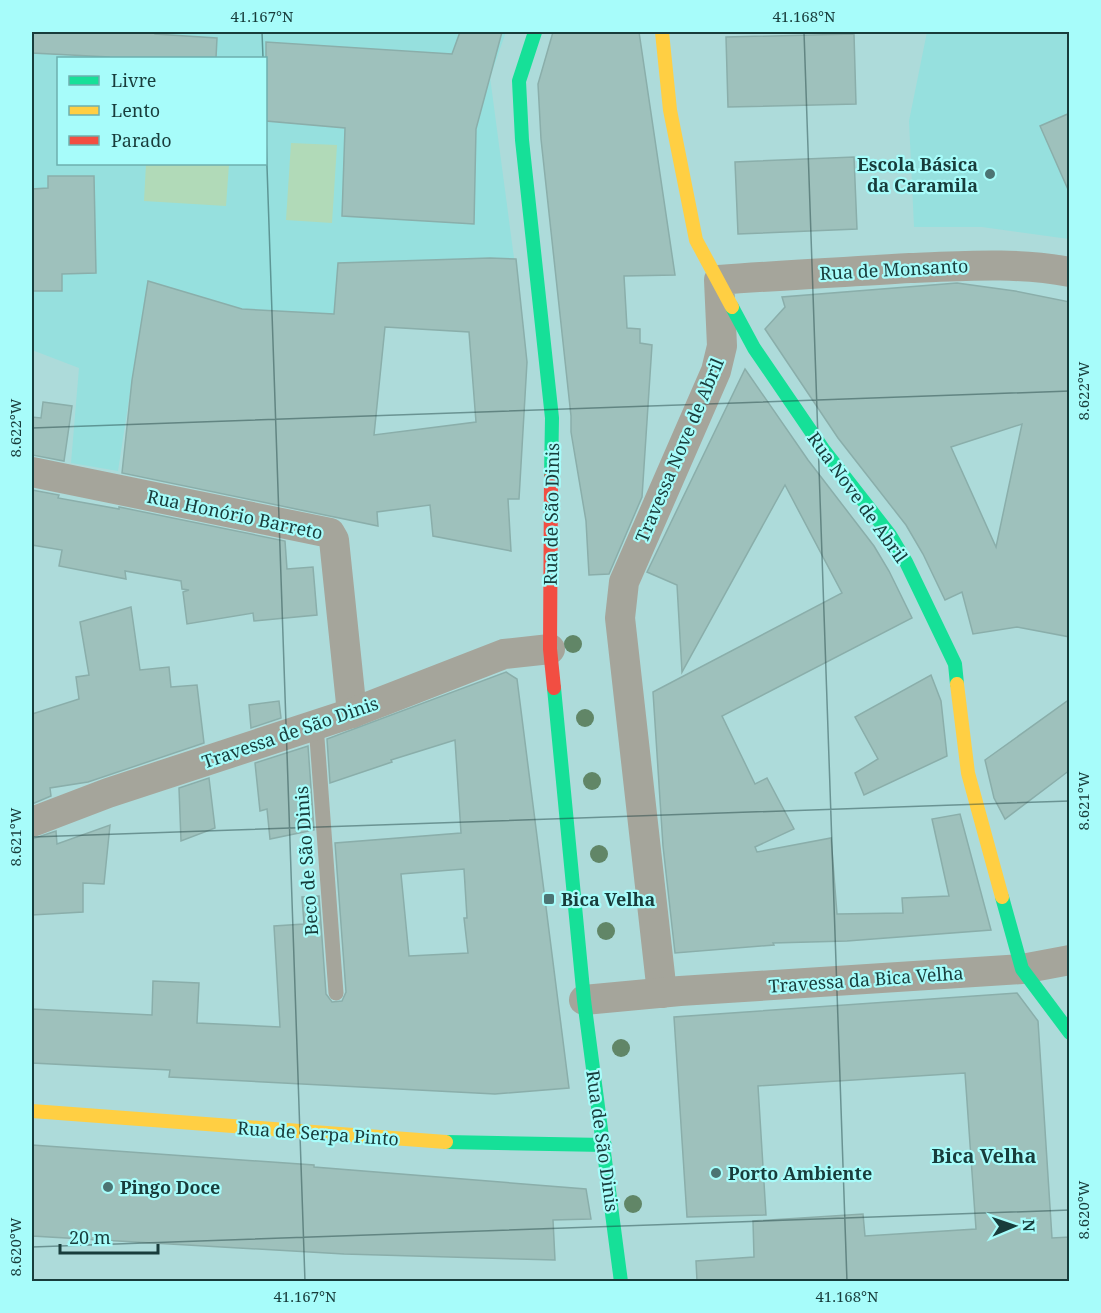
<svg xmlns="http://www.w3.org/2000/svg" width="1101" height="1313" viewBox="0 0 1101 1313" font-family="'Noto Serif',serif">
<rect width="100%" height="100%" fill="#addbda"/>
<g fill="#96e0de" fill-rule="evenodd">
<path d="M32 32H506L490 77 514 258 518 335 385 327 376 418 132 380 118 471 71 463 79 368 32 350ZM58 58H266V164H58Z"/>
<polygon points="927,32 1069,32 1069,239 982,227 914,227 909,121"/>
</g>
<g fill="#b1dab8">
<polygon points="291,143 337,145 332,223 286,220"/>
<polygon points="146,164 229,164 226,206 144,201"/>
</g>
<g fill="#9ec1bc" stroke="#8aaeaa" stroke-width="1.5" fill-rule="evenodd">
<polygon points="32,32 155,32 155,34 217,38 216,58 109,58 109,57 32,53"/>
<polygon points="460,32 502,32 476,129 474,224 342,216 345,128 266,121 266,42 452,54"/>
<polygon points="553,32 639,32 675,275 624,276 627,328 640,329 640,343 652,345 642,497 609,574 589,575 586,521 571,432 571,416 541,139 538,84"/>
<polygon points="854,34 856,104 728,107 726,37"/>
<polygon points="1070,113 1070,194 1040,126"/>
<polygon points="854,157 857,229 738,234 735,162"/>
<polygon points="48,176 94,176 96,273 62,274 62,291 32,291 32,189 48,188"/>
<path d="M490 258 516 259 527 362 519 499H508L511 551 433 536 430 505 377 512 378 526 122 473 132 380 148 281 242 309 334 314 338 263ZM385 327 469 332 476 422 374 435Z"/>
<path d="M957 283 1015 291 1070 302V637L1017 627 973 634 962 592 945 600 923 554 906 525 838 438 765 329 785 307 782 297ZM1022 424 996 547 951 447Z"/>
<polygon points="745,369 808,460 874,546 889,571 912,618 722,716 755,784 767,778 794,829 755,847 757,852 831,838 837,914 903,913 902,898 949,896 932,819 960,814 991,930 847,941 773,943 774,945 675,953 663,846 653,692 842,593 785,485 682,672 677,585 647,572"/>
<polygon points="43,402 72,406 64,461 32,455 32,417 41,418"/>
<polygon points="32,490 59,495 58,498 119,509 119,507 285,541 287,569 313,567 317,615 254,621 253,613 187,624 183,592 189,590 182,589 181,581 125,571 126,579 59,566 62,550 32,545"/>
<polygon points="131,607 140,670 169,667 171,687 197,685 204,743 88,782 50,788 51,796 32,804 32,714 79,699 76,677 89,675 80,622"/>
<path d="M506 672 517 679 569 1088 495 1094 169 1077 170 1070 32 1063V1009L152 1015 153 981 199 983 197 1023 280 1027 274 926 304 924 302 897 319 896 326 994 332 1002 342 1001 346 992 335 843 461 833 455 740 391 760 392 762 330 783 327 739ZM464 869 467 918H464L468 953 409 956 401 874Z"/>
<polygon points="931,675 941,701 947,756 864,795 855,773 878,759 855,717"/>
<polygon points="1070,699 1070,770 1005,819 994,798 985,760"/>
<polygon points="279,701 281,718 251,728 249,705"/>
<polygon points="308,746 314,830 270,839 267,809 260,811 255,763"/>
<polygon points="209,778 215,828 181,841 179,788"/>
<polygon points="110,825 104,884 83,883 83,912 32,915 32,839 56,831 57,844"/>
<polygon points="1017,993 1038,1021 1052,1238 1070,1237 1070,1281 697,1281 696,1261 754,1257 753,1221 863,1214 865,1236 976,1229 965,1073 758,1086 766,1215 687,1217 674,1017"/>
<polygon points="32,1145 314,1165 314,1167 586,1189 591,1219 553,1220 555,1260 344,1254 32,1236"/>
</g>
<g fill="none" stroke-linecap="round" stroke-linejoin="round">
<polyline stroke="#a5a59b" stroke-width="15" points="316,725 336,993"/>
<g stroke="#a5a59b" stroke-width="30">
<polyline points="32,472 330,533 334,540 352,713"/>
<polyline points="32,822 108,793 352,713 504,654 550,649"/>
<path d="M662 993 620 618 624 582 716 371 722 346 719 280C783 275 847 272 910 268 964 266 1017 262 1070 272"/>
<polyline points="584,1000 680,991 1022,969 1070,960"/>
</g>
<g stroke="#16e098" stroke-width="14">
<polyline points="535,32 519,81 522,140 552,418 551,477"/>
<polyline points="732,307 754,348 823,449 890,535 906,562 955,664 957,684"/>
<polyline points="554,688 584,1000 621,1282"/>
<polyline points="1002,897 1022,969 1070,1033"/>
<polyline points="446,1142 605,1145"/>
</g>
<g stroke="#ffcf43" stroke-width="14">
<polyline points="662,32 670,110 696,240 732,307"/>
<polyline points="957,684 968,773 1002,897"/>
<polyline points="32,1111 446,1142"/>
</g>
<polyline stroke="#f24e42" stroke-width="14" points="551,477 550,649 554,688"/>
</g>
<g fill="#618667">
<circle cx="573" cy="644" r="9"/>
<circle cx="585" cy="718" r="9"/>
<circle cx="592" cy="781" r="9"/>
<circle cx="599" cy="854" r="9"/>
<circle cx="606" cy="931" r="9"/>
<circle cx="621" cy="1048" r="9"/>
<circle cx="633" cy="1204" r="9"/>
</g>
<path fill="none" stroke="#183c3b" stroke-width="1.5" stroke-opacity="0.45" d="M262 32 263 58M804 32 847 1282M266 137 305 1282M32 428 1070 391M32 837 1070 801M32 1247 1070 1210"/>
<g fill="#4c7473" stroke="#a7fcfa" stroke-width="2">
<circle cx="990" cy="174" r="6"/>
<rect x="543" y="893" width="12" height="12" rx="3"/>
<circle cx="716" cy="1173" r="6"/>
<circle cx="108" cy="1187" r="6"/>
</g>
<g text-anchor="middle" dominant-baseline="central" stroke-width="4.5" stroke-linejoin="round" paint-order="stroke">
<g font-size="18" font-weight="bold" fill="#183c3b" stroke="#a7fcfa" text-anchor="start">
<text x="978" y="164" text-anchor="end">Escola Básica<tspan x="978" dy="21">da Caramila</tspan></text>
<text x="561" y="899">Bica Velha</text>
<text x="728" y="1173">Porto Ambiente</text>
<text x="120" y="1187">Pingo Doce</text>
</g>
<g font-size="18" fill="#183c3b" stroke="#a7fcfa">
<text transform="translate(894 269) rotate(-3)">Rua de Monsanto</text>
<text transform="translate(679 450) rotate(-67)">Travessa Nove de Abril</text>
<text transform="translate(858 497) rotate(54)">Rua Nove de Abril</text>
<text transform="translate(235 514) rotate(12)">Rua Honório Barreto</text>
<text transform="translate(551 514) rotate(-89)">Rua de São Dinis</text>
<text transform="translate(290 732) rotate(-19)">Travessa de São Dinis</text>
<text transform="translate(306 861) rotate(-94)">Beco de São Dinis</text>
<text transform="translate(866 979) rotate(-4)">Travessa da Bica Velha</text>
<text transform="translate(318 1133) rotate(4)">Rua de Serpa Pinto</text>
<text transform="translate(603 1141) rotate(82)">Rua de São Dinis</text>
</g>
<g font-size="20" font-weight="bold" fill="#183c3b" stroke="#a7fcfa">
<text x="984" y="1155">Bica Velha</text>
</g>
</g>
<rect width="1101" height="1313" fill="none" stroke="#a7fcfa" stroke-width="66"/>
<rect x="57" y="57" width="210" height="108" fill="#a7fcfa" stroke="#6eafae" stroke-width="1.5"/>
<rect x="69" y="76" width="30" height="9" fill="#16e098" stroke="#6eafae" stroke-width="1.5"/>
<text x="111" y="87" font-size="18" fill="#183c3b">Livre</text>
<rect x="69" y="106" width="30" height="9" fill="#ffcf43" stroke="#6eafae" stroke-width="1.5"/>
<text x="111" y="117" font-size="18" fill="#183c3b">Lento</text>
<rect x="69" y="136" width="30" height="9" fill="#f24e42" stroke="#6eafae" stroke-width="1.5"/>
<text x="111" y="147" font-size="18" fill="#183c3b">Parado</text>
<g transform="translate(1014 1226) rotate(88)" stroke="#a7fcfa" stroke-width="4.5" paint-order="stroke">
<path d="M0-4.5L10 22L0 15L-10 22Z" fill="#183c3b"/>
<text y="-9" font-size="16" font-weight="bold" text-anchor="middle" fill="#183c3b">N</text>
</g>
<path d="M60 1244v9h98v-9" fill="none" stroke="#183c3b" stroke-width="3"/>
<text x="69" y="1244" font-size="18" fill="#183c3b" stroke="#a7fcfa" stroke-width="4.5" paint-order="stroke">20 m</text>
<rect x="33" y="33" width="1035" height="1247" fill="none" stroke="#183c3b" stroke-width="2"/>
<g font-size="15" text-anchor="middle" fill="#183c3b">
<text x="262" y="22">41.167°N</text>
<text x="804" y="22">41.168°N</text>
<text transform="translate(1084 391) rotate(-90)" y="5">8.622°W</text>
<text transform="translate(16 428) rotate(-90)" y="5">8.622°W</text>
<text transform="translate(1084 801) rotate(-90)" y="5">8.621°W</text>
<text transform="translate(16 837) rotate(-90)" y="5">8.621°W</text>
<text transform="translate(1084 1210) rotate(-90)" y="5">8.620°W</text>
<text transform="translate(16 1247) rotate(-90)" y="5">8.620°W</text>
<text x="305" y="1302">41.167°N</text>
<text x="847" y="1302">41.168°N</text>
</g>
</svg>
